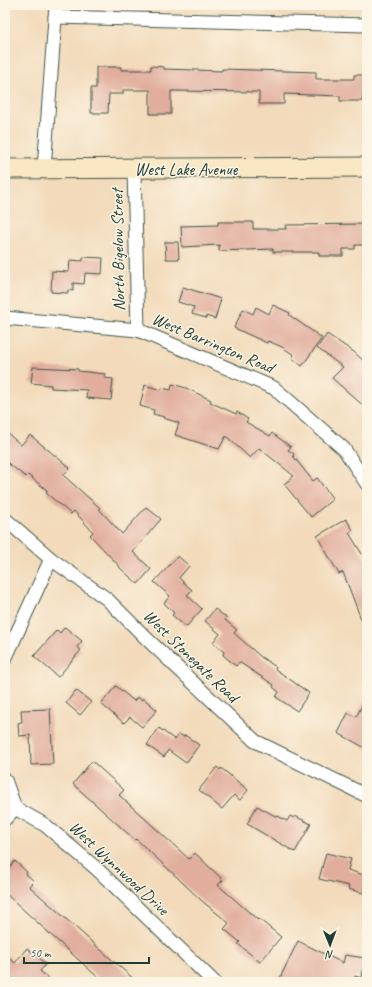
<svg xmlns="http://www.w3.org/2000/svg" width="372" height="987" viewBox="0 0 372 987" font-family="Caveat,sans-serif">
<rect width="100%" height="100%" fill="#fcf5e5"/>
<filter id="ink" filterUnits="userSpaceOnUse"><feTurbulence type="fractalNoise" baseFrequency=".025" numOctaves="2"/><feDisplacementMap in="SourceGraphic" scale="8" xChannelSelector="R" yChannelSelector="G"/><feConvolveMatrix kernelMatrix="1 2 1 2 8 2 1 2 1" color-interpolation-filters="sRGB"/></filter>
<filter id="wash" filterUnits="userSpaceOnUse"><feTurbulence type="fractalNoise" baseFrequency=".012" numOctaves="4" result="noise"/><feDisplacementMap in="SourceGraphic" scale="16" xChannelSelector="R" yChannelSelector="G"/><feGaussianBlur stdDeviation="0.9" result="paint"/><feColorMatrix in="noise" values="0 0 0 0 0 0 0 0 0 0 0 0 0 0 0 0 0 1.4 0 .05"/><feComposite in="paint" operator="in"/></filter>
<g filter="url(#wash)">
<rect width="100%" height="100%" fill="#f2daba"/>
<g id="blocks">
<g fill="#e1ad9d">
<polygon points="151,66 164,67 164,69 195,70 222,71 222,69 316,72 316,79 354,79 354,75 367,75 367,91 366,94 363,93 363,101 340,101 340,96 284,94 284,104 259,104 259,92 171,91 171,114 150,114 150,90 123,90 123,94 109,94 108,113 91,113 91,88 96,88 96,67 121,67 121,70 151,70"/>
<polygon points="218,222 253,222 253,229 286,229 285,225 367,224 367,245 355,245 355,249 343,249 343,256 319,256 319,252 273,252 273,249 219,251 219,245 182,247 181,226 218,225"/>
<polygon points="165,242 178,242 179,259 166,259"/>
<polygon points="83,257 103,258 102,274 85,273 84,284 73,283 73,291 68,290 68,293 51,292 52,271 69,272 70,260 83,261"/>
<polygon points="183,287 221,299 215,319 206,316 206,318 192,314 194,307 178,302"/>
<polygon points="273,305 290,313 289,315 322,338 302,366 292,358 294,355 282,347 268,341 267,343 234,328 243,309 253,314 256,307 269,314"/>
<polygon points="327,334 354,352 367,364 367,409 332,378 343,367 317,348"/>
<polygon points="33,367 78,369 78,371 105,374 104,378 113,379 111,400 86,398 87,390 51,388 51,385 31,383"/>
<polygon points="172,384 186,388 211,400 210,402 236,414 237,412 248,419 246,422 270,436 272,433 291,447 288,450 294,454 293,456 313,481 317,478 333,499 311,517 284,484 294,476 259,448 250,458 226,436 219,449 175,435 179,423 163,418 164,417 153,414 154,410 140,406 145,385 161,390 162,388 171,390"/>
<polygon points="5,431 21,445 30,435 70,468 63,475 100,508 99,509 122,534 146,507 161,519 133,552 151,569 138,584 120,568 120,567 90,535 93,532 74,511 71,514 46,493 48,491 28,475 26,477 5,461"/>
<polygon points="346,519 353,530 349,533 367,562 367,631 366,632 343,572 339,574 317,536"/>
<polygon points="178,556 189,566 179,578 192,590 187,595 202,609 186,627 172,615 174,613 164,603 170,596 154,582"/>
<polygon points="215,609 227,618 225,620 237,630 234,633 261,657 276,667 275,669 309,693 297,711 276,697 279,692 273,687 274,685 239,662 236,666 223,655 224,652 213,642 220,634 205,621"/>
<polygon points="65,627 82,641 77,647 81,650 58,677 34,656 57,630 60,633"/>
<polygon points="116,686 134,701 137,697 142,700 143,698 157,710 142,727 130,717 124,723 101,704"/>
<polygon points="76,690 91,702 80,715 66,703"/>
<polygon points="367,696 367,749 338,733 348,713 356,717"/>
<polygon points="50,709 53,764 31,765 30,735 19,736 18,723 22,722 21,710"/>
<polygon points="159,728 175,740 179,734 184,737 185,735 199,745 186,763 168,750 164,757 147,745"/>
<polygon points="92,761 124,790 119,795 189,859 195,853 223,880 218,885 258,920 259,919 281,937 260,962 238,944 240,942 224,929 229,923 202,901 164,865 136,839 135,840 73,784"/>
<polygon points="217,767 220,770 221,768 248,790 240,800 234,795 222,809 199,790"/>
<polygon points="257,806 277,817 278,816 287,821 290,816 294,818 295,816 311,824 295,852 247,824"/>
<polygon points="326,853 351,859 348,870 367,876 363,893 348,889 349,886 319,879"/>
<polygon points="15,861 27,872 26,874 34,881 29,886 137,982 103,982 5,893 5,873"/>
<polygon points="298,941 343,963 345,955 365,958 362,978 355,976 354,982 278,982"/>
<polygon points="27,948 46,964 40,971 52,982 5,982 5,954 15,963"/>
</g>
</g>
</g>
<g filter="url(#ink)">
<use href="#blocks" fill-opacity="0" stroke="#3f5548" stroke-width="1"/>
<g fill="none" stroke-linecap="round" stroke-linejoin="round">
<g stroke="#3f5548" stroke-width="15">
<g id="street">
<polyline points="55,17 367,25"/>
<polyline points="44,169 56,5"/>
<polyline points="134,169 138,330"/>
<polyline points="5,318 138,330 274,388 344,449 367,484"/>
<polyline points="5,519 51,559 107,599 147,639 255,741 367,796"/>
<polyline points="5,659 51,559"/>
<polyline points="5,780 15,808 45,825 97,869 214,982"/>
<polyline points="5,819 15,808"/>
</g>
</g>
<g stroke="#3f5548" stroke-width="21">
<polyline id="secondary" points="5,169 367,167"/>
</g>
<use href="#street" stroke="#fff" stroke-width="13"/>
<use href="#secondary" stroke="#fae7c3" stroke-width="19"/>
</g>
</g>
<g text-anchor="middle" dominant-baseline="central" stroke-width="3" stroke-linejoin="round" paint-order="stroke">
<g font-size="17" fill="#1f3d34" stroke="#fcf5e5">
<text x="186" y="169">West Lake Avenue</text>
<text transform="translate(118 250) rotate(-91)">North Bigelow Street</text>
<text transform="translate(213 343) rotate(23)">West Barrington Road</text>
<text transform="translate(191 656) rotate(44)">West Stonegate Road</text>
<text transform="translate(119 868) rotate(43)">West Wynnwood Drive</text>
</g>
</g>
<rect width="372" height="987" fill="none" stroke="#fcf5e5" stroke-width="20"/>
<g transform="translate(330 945) rotate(179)" stroke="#fcf5e5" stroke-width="3" paint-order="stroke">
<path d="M0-3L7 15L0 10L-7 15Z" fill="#1f3d34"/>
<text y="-6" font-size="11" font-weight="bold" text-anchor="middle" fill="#1f3d34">N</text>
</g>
<path d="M24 957v6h125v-6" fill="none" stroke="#1f3d34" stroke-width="2"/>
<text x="30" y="957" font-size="12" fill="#1f3d34" stroke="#fcf5e5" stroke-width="3" paint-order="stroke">50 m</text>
</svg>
